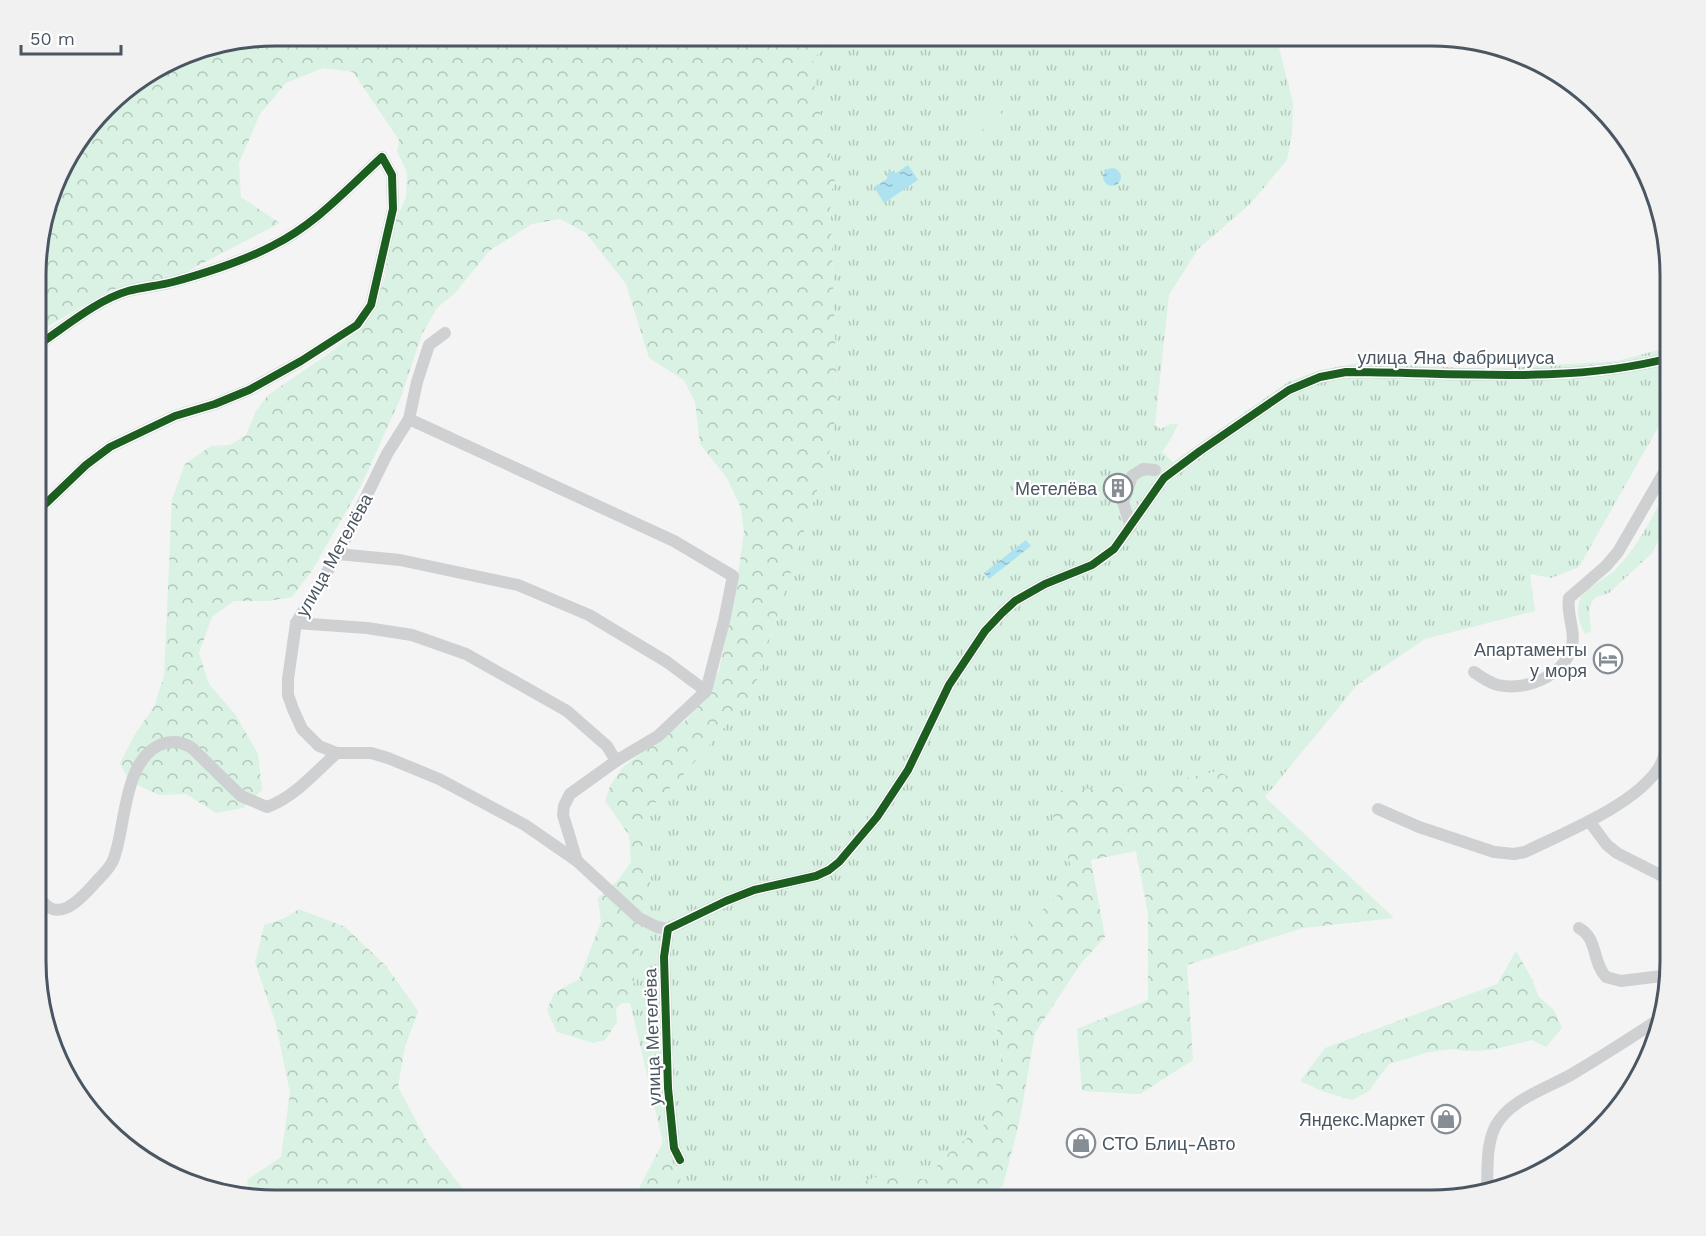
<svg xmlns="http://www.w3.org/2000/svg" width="1706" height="1236" viewBox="0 0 1706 1236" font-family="'Work Sans',sans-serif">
<defs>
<pattern id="grass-tufts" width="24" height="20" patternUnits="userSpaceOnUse" patternTransform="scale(1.5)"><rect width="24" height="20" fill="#d9f2e3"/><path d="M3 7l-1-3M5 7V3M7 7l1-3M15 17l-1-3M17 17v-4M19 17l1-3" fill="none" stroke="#b2c7bb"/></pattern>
<pattern id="forest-crowns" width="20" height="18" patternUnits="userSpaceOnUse" patternTransform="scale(1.5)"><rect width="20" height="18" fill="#d9f2e3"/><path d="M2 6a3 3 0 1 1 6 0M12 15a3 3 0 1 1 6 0" fill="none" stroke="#b2c7bb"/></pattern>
<pattern id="water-ripples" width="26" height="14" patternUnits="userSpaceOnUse" patternTransform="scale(1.5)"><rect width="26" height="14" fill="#aee2f0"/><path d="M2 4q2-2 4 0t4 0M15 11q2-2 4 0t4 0" fill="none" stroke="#90bac6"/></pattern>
</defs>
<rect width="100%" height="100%" fill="#f4f4f4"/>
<g fill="url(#grass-tufts)">
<polygon points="843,36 1276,36 1293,103 1292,134 1287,160 1251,203 1198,249 1169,295 1155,425 1161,429 1170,424 1178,424 1172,437 1162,452 1173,462 1288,382 1320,370 1359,363 1488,369 1617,361 1670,347 1669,408 1579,567 1551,578 1530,574 1535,611 1425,639 1357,685 1265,797 1218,771 1177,780 1058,792 1052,813 1073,871 1059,894 1007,943 993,999 1002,1067 984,1125 950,1152 924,1180 898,1170 808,1200 690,1200 663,1142 630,1003 651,877 643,843 653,805 685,773 752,695 833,440 837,390 830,195 836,177 815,92 813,57"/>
<path d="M1670 483V528L1664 530 1652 553 1609 593 1596 597 1591 603 1589 610 1591 631 1586 634C1579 628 1576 608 1580 599 1584 589 1606 578 1615 570 1639 546 1655 512 1670 483Z"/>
</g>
<g fill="url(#forest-crowns)">
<polygon points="275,36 843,36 813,58 815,92 836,177 830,195 837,390 833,440 752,695 685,773 653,805 643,843 651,877 630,1003 622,1003 616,1008 617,1022 605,1040 593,1043 557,1032 547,1010 554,993 579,979 601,922 598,898 619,879 631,862 629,835 605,801 610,786 623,767 685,721 706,696 719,671 737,582 744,532 741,508 727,478 700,444 695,402 684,380 649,358 626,284 586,233 560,219 532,224 489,251 455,293 437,308 422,334 401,397 362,484 311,572 292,597 268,601 234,601 212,617 199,653 209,684 235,714 258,754 262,790 243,808 216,813 186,794 159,795 129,781 120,763 135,734 154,707 164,676 172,499 185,464 211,446 230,445 246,435 256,411 268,395 331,352 359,329 376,305 385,277 392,229 406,197 407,172 397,151 399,140 353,72 323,68 286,83 260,114 239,163 241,197 280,223 174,278 135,284 110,290 38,332 38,244 61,169 117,96 184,54"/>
<polygon points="1218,771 1265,797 1394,918 1303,928 1187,965 1193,1060 1140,1094 1082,1091 1077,1029 1148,1000 1148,914 1136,851 1091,860 1105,937 1082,962 1035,1033 1019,1123 1003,1186 981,1200 808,1200 898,1170 924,1180 950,1152 984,1125 1002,1067 993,999 995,967 1007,943 1059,894 1073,871 1052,813 1058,791 1177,780"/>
<polygon points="299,909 345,927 386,966 418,1011 405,1047 398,1087 428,1143 471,1200 260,1200 250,1197 247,1180 281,1157 290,1093 276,1024 255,963 264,925 285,918"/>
<polygon points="1516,951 1532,979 1539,997 1554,1010 1562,1028 1546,1047 1532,1040 1491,1050 1466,1051 1453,1049 1429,1052 1389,1064 1368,1092 1352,1100 1324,1092 1300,1081 1325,1048 1497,984"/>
<polygon points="663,1142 690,1200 627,1200 637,1192"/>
</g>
<polygon fill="#d9f2e3" points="994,102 1003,116 973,136 964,123"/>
<g fill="url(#water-ripples)">
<polygon points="908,165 918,180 884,203 874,187 887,179 887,175 889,171 896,173"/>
<circle cx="1112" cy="177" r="9"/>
<polygon points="1026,540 1031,546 989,579 984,573"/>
</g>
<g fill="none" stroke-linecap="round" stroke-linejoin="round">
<g stroke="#ced0d2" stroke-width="12">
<polyline points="445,333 429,345 417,382 409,419 387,454 338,554 296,623 288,679 288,695 293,709 302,729 319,746 337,753 371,753 388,758 439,779 525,825 577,861 639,918 657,927 668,929"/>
<path d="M38 345C65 327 97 300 128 291 143 287 158 286 173 282 206 273 241 262 272 246 315 225 347 189 382 157L392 175 393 209 371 305 357 325 301 361 249 390 215 404 175 416 110 447 86 465 38 511"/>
<polyline points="409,419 674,541 733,576 724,621 706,691 658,736 616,761 570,794 564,806 563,815 577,861"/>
<polyline points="1131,527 1123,502 1132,476 1143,469 1155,470"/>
<polyline points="338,554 400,560 518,585 589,615 667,662 706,691"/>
<polyline points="296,623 367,628 412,635 466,654 567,711 607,746 616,761"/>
<path d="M1474 672C1481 677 1490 683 1498 685 1525 691 1562 677 1571 649 1577 633 1566 615 1569 598L1606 566 1618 552 1670 462"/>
<path d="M1378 809 1419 827 1494 852 1514 854 1525 852C1565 832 1633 806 1658 769 1666 758 1667 743 1670 730"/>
<polyline points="1589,821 1607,845 1617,853 1670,880"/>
<path d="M38 894C55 927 79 901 95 883 101 876 111 868 114 858 126 826 123 759 162 744 174 740 182 742 192 748L241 796 267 807C295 797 315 772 337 753"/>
<path d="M1579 928C1598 938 1592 962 1606 977L1621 981 1670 975"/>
<path d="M680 1160 674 1148 668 1088 664 957 668 929 726 901 754 890 816 876 829 870 839 862 877 817 908 770 949 685 985 631 1002 613 1015 601 1045 584 1092 565 1114 549 1164 478 1200 451 1289 390 1320 377 1346 372C1453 372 1565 385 1670 358"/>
<path d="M1487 1187C1488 1167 1486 1146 1495 1127 1509 1099 1549 1088 1574 1073 1604 1055 1632 1037 1661 1018"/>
</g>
<g stroke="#fff" stroke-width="11">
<g id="cycleway">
<path d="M38 345C65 327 97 300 128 291 143 287 158 286 173 282 206 273 241 262 272 246 315 225 347 189 382 157L392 175 393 209 371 305 357 325 301 361 249 390 215 404 175 416 110 447 86 465 38 511"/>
<path d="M680 1160 674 1148 668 1088 664 957 668 929 726 901 754 890 816 876 829 870 839 862 877 817 908 770 949 685 985 631 1002 613 1015 601 1045 584 1092 565 1114 549 1164 478 1200 451 1289 390 1320 377 1346 372C1453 372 1565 385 1670 358"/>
</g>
</g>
<use href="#cycleway" stroke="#1b5e20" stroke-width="8"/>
</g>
<defs>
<g id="building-ring" transform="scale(1.5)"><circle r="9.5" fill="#fff" stroke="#868d94" stroke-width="1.5"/><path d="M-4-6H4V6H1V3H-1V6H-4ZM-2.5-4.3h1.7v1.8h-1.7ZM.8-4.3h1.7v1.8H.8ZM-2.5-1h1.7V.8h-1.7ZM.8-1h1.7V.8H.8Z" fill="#868d94"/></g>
<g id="hotel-ring" transform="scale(1.5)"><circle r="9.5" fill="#fff" stroke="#868d94" stroke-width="1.5"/><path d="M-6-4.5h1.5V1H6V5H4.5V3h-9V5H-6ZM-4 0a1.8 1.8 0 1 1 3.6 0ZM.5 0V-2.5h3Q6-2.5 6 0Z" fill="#868d94"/></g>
<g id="shop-ring" transform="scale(1.5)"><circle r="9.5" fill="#fff" stroke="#868d94" stroke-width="1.5"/><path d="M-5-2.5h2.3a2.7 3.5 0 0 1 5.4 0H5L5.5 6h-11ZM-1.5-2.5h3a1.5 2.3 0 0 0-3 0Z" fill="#868d94"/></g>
</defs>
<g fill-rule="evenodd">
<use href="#building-ring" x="1118" y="488"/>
<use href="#hotel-ring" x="1608" y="659"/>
<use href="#shop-ring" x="1446" y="1119"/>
<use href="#shop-ring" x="1081" y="1143"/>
</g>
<g text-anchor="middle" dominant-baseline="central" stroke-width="4.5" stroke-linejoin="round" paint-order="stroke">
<g font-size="18" fill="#4a5661" stroke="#fff">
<text x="1456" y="357">улица Яна Фабрициуса</text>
<text transform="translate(334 555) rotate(-61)">улица Метелёва</text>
<text transform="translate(652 1037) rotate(-92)">улица Метелёва</text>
</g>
<g font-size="18" fill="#4a5661" stroke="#fff" text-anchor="end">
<text x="1097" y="488">Метелёва</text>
<text x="1587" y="649">Апартаменты<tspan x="1587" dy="21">у моря</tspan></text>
<text x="1425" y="1119">Яндекс.Маркет</text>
<text x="1102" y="1143" text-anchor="start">СТО Блиц-Авто</text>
</g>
</g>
<path d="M0 0H1706V1236H0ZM275 46H1431A229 229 0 0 1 1660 275V961A229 229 0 0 1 1431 1190H275A229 229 0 0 1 46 961V275A229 229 0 0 1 275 46Z" fill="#f1f1f2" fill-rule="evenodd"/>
<path fill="none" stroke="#4a5661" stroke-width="3" d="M275 46H1431A229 229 0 0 1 1660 275V961A229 229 0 0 1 1431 1190H275A229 229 0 0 1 46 961V275A229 229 0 0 1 275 46Z"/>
<path d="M21 45v9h100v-9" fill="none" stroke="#4a5661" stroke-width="3"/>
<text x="30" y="45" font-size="18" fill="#4a5661" stroke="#ffffff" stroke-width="4.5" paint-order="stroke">50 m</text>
</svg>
